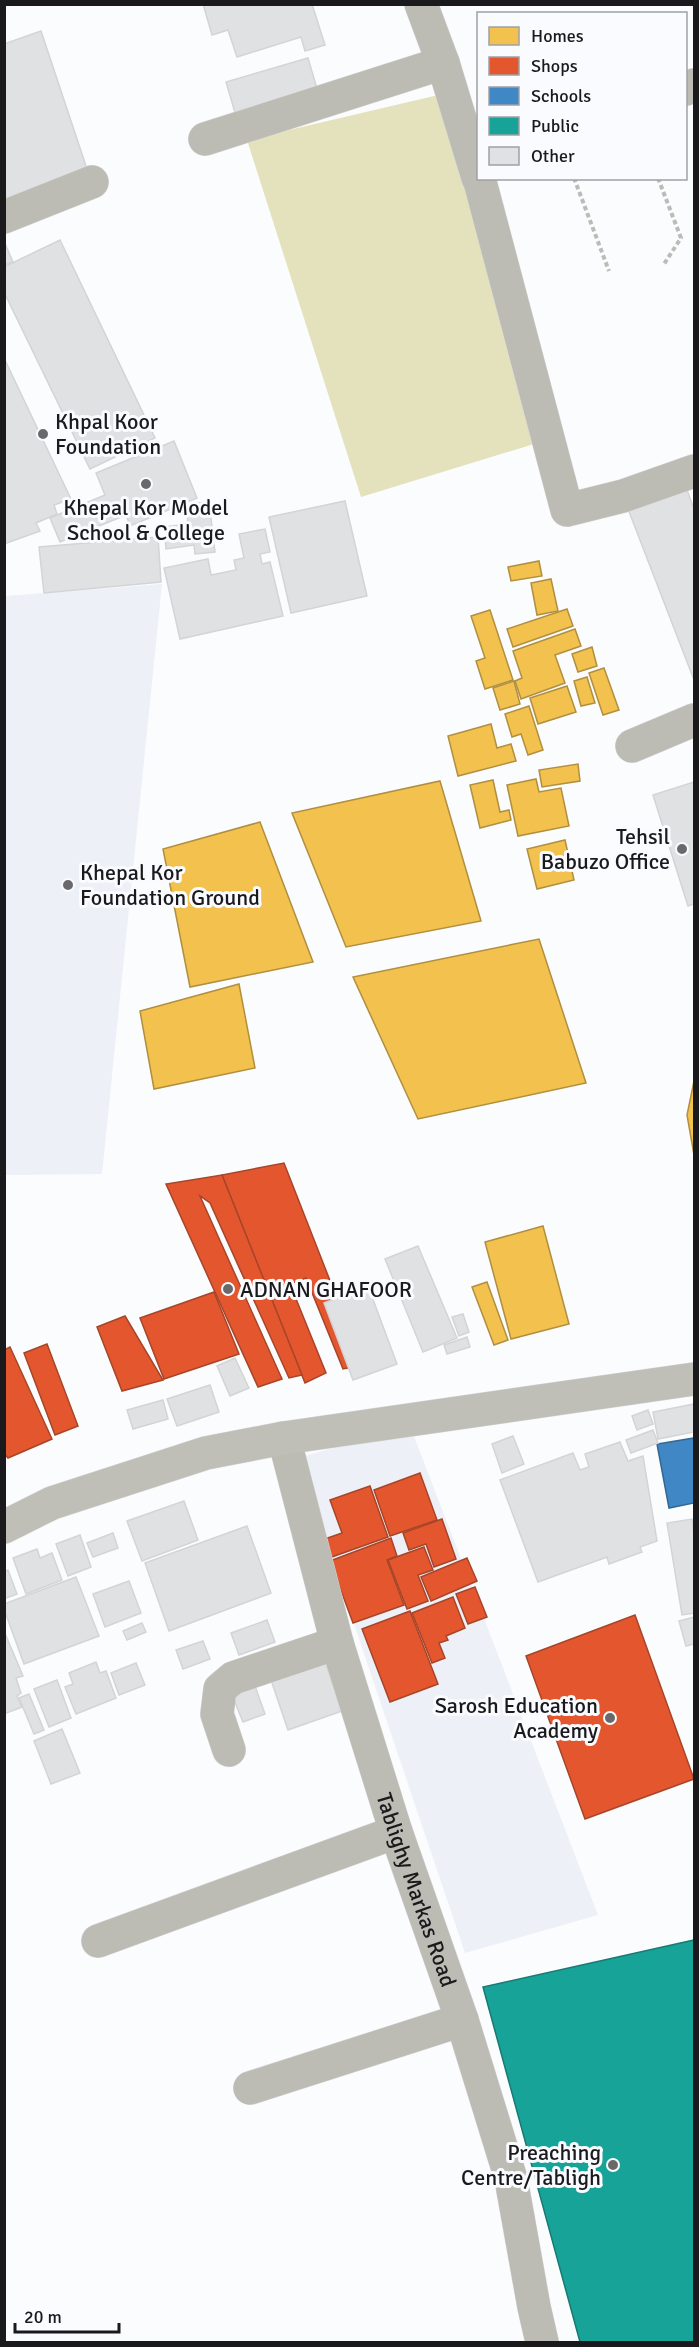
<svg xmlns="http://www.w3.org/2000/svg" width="699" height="2347" viewBox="0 0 699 2347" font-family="Signika,sans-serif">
<rect width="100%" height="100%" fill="#fbfcfe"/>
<g fill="#eef0f8">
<polygon points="162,584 102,1174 5,1175 5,596"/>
<polygon points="410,1426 598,1915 465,1953 298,1458"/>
</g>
<polygon fill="#e4e2bd" points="451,92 547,440 361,497 247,140"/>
<g fill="#f2c14e" stroke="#b18f3f" stroke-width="1.5">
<polygon points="539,561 542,576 511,581 508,567"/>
<polygon points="551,579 558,611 537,615 531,583"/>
<polygon points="567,609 573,626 513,647 507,629"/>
<polygon points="490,610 513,680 485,689 476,661 485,658 471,616"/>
<polygon points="575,629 581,646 555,655 565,683 521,699 515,681 522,678 513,651"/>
<polygon points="592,647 597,666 578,672 572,654"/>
<polygon points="604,668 619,710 603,715 589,673"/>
<polygon points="587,677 595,703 581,706 574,681"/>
<polygon points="514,681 520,704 500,710 493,688"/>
<polygon points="567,686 576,712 538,724 530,698"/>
<polygon points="529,706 543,750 528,755 521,734 512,737 505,714"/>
<polygon points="491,724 497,748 511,744 516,761 458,776 448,736"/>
<polygon points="578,764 580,781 542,787 539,770"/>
<polygon points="536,779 539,792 561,788 569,826 518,836 507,785"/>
<polygon points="493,780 500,812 509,810 511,820 480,828 470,785"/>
<polygon points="440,781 481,921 346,947 292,813"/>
<polygon points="260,822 313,962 190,987 163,849"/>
<polygon points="565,840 574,880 537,889 527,849"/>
<polygon points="539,939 586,1083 418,1119 353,977"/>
<polygon points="239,984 255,1068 154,1089 140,1011"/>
<polygon points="694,1081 694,1155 687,1115"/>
<polygon points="543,1226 569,1324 511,1339 485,1242"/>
<polygon points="487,1282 508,1340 494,1345 472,1287"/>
</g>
<g fill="#e4572e" stroke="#a74529" stroke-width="1.5">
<polygon points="284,1163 363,1365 343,1369 306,1278 290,1284 326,1373 305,1383 222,1175"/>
<polygon points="222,1175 302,1375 289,1378 210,1203 200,1196 282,1379 258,1387 166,1184"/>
<polygon points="214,1292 239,1354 164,1379 140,1318"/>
<polygon points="125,1316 163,1380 122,1391 97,1327"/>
<polygon points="47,1344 78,1426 55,1435 24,1353"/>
<polygon points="10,1347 52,1439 8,1458 4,1453 4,1350"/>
<polygon points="420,1473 437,1520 390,1536 374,1490"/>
<polygon points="370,1486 388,1537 329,1558 322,1540 342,1533 330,1500"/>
<polygon points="442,1519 456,1559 434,1567 426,1544 409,1550 403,1533"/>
<polygon points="391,1538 397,1556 387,1560 404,1605 353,1623 330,1561"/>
<polygon points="424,1547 433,1570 418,1575 428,1601 407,1609 388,1560"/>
<polygon points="467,1558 477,1581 431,1601 421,1577"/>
<polygon points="475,1587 487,1617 468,1624 456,1594"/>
<polygon points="453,1597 465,1628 446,1636 448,1640 439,1643 445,1658 432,1663 412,1613"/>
<polygon points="410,1611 438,1684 390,1702 362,1629"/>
<polygon points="635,1615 694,1779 585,1819 526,1656"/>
</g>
<polygon fill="#3f88c5" stroke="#346792" stroke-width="1.5" points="694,1438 694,1503 669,1508 657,1444"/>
<polygon fill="#17a398" stroke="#187a73" stroke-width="1.5" points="694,1940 694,2342 580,2342 483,1987"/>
<g fill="#e0e1e3" stroke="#d3d4d6" stroke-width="1.5">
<polygon points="203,4 312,4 325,45 305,51 301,37 237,57 228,30 212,35"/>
<polygon points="41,31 88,172 4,200 4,44"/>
<polygon points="308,58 318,92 236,116 226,82"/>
<polygon points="60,240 155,438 90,469 4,292 4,267"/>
<polygon points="4,241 13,262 4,265"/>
<polygon points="4,358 71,499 54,505 57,514 36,523 40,531 4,544"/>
<polygon points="174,441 197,498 130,526 126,515 60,542 50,518 105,495 96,473"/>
<polygon points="681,474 694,509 694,680 623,496"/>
<polygon points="345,501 367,596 291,613 269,517"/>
<polygon points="209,502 215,552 195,554 194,545 166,549 164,527 188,524 186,504"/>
<polygon points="265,529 270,552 260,554 262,564 270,562 283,616 180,639 164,568 208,559 211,575 236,570 234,560 244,558 239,534"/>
<polygon points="158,537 161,582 44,593 39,547"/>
<polygon points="694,782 694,904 688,906 653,795"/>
<polygon points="418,1246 457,1338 423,1352 385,1259"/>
<polygon points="368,1286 397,1364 353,1380 324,1303"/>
<polygon points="463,1314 469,1332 459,1336 452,1317"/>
<polygon points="467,1337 470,1347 447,1354 444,1345"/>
<polygon points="235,1358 249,1388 230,1396 217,1366"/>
<polygon points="210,1385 219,1412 177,1426 167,1399"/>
<polygon points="163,1400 168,1419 133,1429 127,1410"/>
<polygon points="694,1404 694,1432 658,1439 653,1412"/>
<polygon points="648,1410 653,1424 637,1430 632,1416"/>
<polygon points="653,1430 658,1443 631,1453 626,1440"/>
<polygon points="513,1436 524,1464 502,1473 492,1444"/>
<polygon points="620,1442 628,1461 643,1456 657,1541 640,1547 642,1552 609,1564 607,1557 538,1582 500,1480 573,1453 580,1470 589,1467 585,1454"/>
<polygon points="184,1501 198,1540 142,1561 127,1521"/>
<polygon points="692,1519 694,1536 694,1613 682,1615 667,1523"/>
<polygon points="247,1526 271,1593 169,1631 145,1563"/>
<polygon points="113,1533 118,1548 93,1557 87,1543"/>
<polygon points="80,1535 91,1567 68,1576 56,1544"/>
<polygon points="37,1549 40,1558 52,1553 62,1580 26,1594 13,1558"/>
<polygon points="8,1570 17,1594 4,1599 4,1572"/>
<polygon points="76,1577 99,1636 24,1664 4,1609 4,1604"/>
<polygon points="129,1581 141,1613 105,1627 93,1594"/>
<polygon points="694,1617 694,1644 686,1646 679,1621"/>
<polygon points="267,1620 275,1642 239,1655 231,1633"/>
<polygon points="142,1623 146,1632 127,1640 123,1631"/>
<polygon points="4,1631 23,1676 16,1678 21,1693 17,1696 22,1707 4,1714"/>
<polygon points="203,1641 210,1659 183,1669 176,1650"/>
<polygon points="324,1658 342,1711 288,1730 270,1677"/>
<polygon points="96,1662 100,1673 106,1671 116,1698 76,1714 65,1687 73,1684 69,1673"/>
<polygon points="136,1663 145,1685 119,1695 111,1673"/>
<polygon points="57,1680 71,1718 49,1727 34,1689"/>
<polygon points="255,1686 265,1714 243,1722 232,1695"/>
<polygon points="29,1694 44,1730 34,1734 19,1698"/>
<polygon points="62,1729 80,1773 51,1784 34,1741"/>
</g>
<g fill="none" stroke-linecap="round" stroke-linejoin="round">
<g stroke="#d8d8d9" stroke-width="34">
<g id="minor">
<polyline points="421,4 443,63 478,178"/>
<polyline points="686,89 694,85"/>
<polyline points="205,139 443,63"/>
<polyline points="479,178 567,510 623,496 694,471"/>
<polyline points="4,217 92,182"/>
<polyline points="632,746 694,720"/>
<path id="s1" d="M284 1438 337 1643 396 1832 462 2020 511 2179 534 2307 542 2342"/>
<polyline points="229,1750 217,1714 220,1689 233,1678 337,1643"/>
<polyline points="98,1941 396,1832"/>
<polyline points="250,2088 462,2020"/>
</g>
</g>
<g stroke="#d8d8d9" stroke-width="34">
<polyline id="primary" points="4,1527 52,1503 206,1453 284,1438 694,1379"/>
</g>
<g stroke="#bbbbb7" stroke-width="4" stroke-dasharray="4.5 3" stroke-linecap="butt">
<polyline points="574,178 609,271"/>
<polyline points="658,178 681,238 664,264"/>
</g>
<use href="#minor" stroke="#bcbbb4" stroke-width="33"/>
<use href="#primary" stroke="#bfbfb7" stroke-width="33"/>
</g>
<g fill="#69696b" stroke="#fafbff" stroke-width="2">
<circle cx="43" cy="434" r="6"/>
<circle cx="146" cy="484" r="6"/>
<circle cx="682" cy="849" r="6"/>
<circle cx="68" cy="885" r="6"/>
<circle cx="228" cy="1289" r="6"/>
<circle cx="610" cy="1718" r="6"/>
<circle cx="613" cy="2165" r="6"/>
</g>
<g text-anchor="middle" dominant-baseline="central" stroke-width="6" stroke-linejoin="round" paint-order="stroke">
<g font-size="22" fill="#1a1a1c" stroke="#fafbff" text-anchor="start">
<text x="55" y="421">Khpal Koor<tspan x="55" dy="25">Foundation</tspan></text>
<text x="146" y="507" text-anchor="middle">Khepal Kor Model<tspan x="146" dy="25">School &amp; College</tspan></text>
<text x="670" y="836" text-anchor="end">Tehsil<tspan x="670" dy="25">Babuzo Office</tspan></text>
<text x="80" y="872">Khepal Kor<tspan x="80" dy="25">Foundation Ground</tspan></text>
<text x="240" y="1289">ADNAN GHAFOOR</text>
<text x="598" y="1705" text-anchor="end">Sarosh Education<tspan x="598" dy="25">Academy</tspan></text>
<text x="601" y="2152" text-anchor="end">Preaching<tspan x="601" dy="25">Centre/Tabligh</tspan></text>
</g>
<g font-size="22" fill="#1a1a1c" stroke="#fafbff">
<text stroke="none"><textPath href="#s1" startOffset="471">Tablighy Markas Road</textPath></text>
</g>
</g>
<rect width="699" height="2347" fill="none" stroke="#1a1a1c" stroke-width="12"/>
<rect x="477" y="12" width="210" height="168" fill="#fafbff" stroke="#a0a1a4" stroke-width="1.5"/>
<rect x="489" y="27" width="30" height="18" fill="#f2c14e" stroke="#a0a1a4" stroke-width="1.5"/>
<text x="531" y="42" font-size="18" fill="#1a1a1c">Homes</text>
<rect x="489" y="57" width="30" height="18" fill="#e4572e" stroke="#a0a1a4" stroke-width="1.5"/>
<text x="531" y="72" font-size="18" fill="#1a1a1c">Shops</text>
<rect x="489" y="87" width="30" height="18" fill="#3f88c5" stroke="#a0a1a4" stroke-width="1.5"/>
<text x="531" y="102" font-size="18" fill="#1a1a1c">Schools</text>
<rect x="489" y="117" width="30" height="18" fill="#17a398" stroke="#a0a1a4" stroke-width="1.5"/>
<text x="531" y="132" font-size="18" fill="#1a1a1c">Public</text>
<rect x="489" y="147" width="30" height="18" fill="#e0e1e3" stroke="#a0a1a4" stroke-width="1.5"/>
<text x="531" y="162" font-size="18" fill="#1a1a1c">Other</text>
<path d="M15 2323v9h104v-9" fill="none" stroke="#1a1a1c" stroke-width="3"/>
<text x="24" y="2323" font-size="18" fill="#1a1a1c" stroke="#fafbff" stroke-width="4.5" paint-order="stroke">20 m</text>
</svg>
